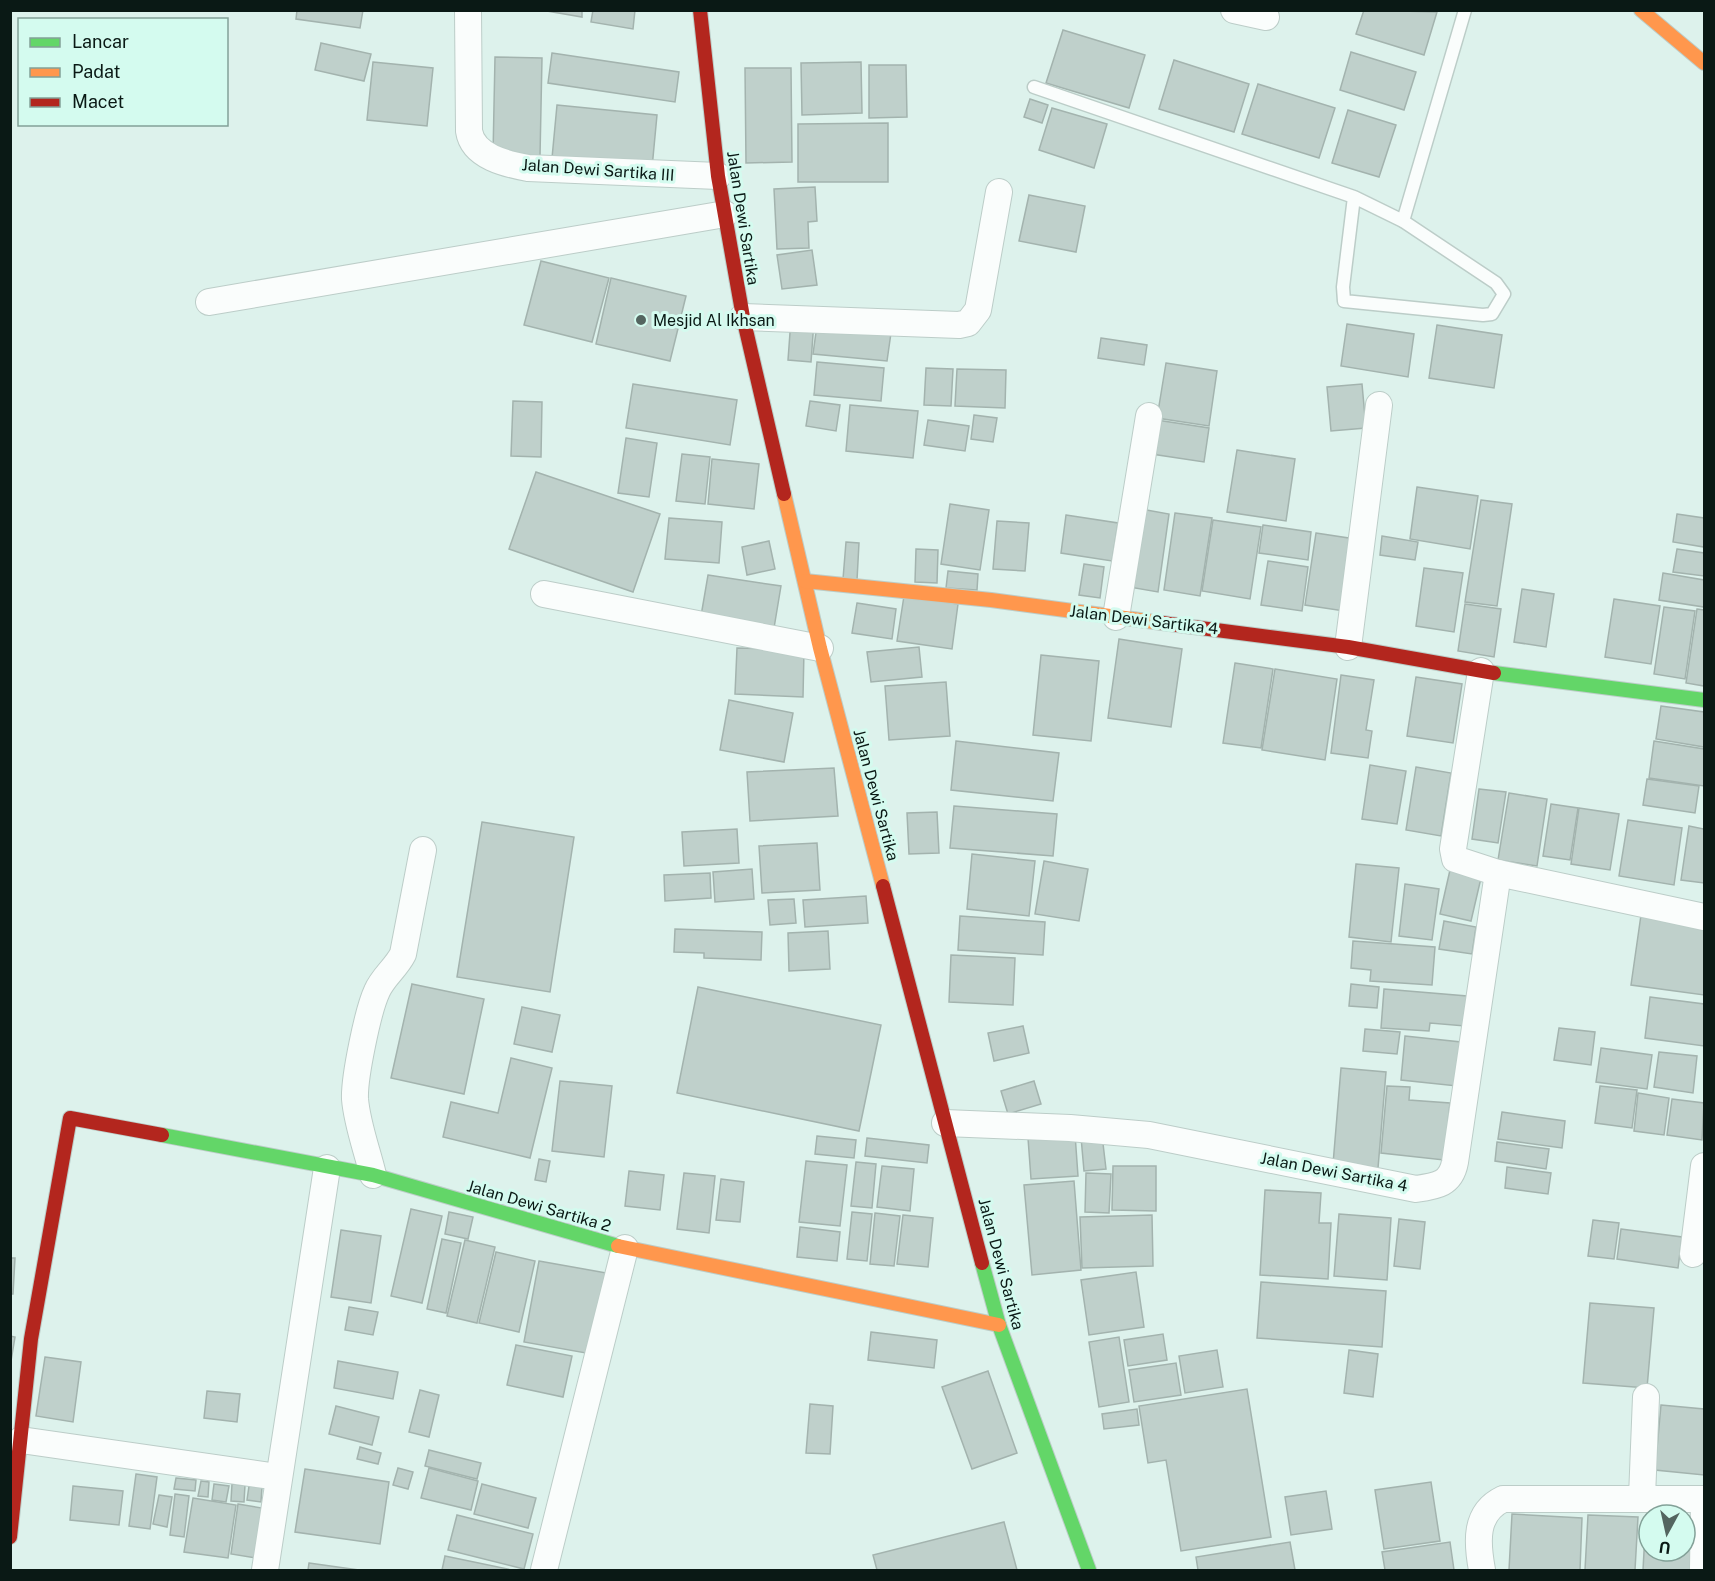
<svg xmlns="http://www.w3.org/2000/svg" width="1715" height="1581" viewBox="0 0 1715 1581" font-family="'Public Sans',sans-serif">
<rect width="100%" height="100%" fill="#ddf2ec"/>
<g fill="#bfd0cb" stroke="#a3b3ae" stroke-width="1.5">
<polygon points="297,10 363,10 360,28 296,19"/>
<polygon points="541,10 582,10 582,17"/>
<polygon points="593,10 635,10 633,29 591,22"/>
<polygon points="1364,10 1437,12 1424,55 1356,34"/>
<polygon points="1063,30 1145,55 1129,108 1046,83"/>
<polygon points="321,43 371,54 364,81 315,70"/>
<polygon points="1351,52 1416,72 1404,110 1340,90"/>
<polygon points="552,53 679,72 675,102 548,83"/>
<polygon points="495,57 542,58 540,156 493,155"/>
<polygon points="1174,60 1249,84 1234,132 1159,109"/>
<polygon points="373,62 433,68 427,126 367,120"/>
<polygon points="861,62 862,113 802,115 801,63"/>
<polygon points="869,65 906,65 907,117 869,118"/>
<polygon points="745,68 791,68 792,162 746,163"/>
<polygon points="1258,84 1335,108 1319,158 1242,134"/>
<polygon points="1030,99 1048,105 1042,123 1024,117"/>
<polygon points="557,105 657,115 652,168 552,158"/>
<polygon points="1052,108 1107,124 1094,168 1039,150"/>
<polygon points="1348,110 1396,125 1379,177 1332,163"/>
<polygon points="888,123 888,182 798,182 798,124"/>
<polygon points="815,187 817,221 808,222 809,248 777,249 774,189"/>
<polygon points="1029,195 1085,206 1076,252 1019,241"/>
<polygon points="812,250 817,285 782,289 777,255"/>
<polygon points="541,261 609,278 592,342 524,325"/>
<polygon points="611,278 686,296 670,361 596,344"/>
<polygon points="791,319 814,321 811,362 788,360"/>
<polygon points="1347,324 1414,334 1408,377 1341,366"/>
<polygon points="817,325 891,333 887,361 813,354"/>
<polygon points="1437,325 1502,335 1494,388 1429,378"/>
<polygon points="1101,338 1147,345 1144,365 1098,358"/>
<polygon points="817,362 884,368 881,401 814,395"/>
<polygon points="1166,363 1217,371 1209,426 1157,418"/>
<polygon points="926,368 953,369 951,406 924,405"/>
<polygon points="957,369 1006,370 1005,408 955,406"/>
<polygon points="633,384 737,400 730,445 626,428"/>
<polygon points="1362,384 1366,428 1331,431 1327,387"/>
<polygon points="513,401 542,402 541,457 511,456"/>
<polygon points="810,401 840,405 836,431 806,426"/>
<polygon points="850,405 918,411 913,458 846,451"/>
<polygon points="974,415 997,418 993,442 971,439"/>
<polygon points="1150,419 1209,428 1204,462 1145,453"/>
<polygon points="928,420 969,426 965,451 924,445"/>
<polygon points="626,438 657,443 649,497 618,493"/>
<polygon points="1237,450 1295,459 1286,521 1227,512"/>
<polygon points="682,454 710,457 705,504 676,501"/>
<polygon points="712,459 759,464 754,509 708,504"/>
<polygon points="536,472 660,514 633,592 509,549"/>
<polygon points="1417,487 1478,496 1470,549 1410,539"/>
<polygon points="1481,500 1512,504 1497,606 1465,602"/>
<polygon points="950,504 989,510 980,570 941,564"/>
<polygon points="1141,509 1169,514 1158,592 1129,587"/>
<polygon points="1175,513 1212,518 1200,596 1164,590"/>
<polygon points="1677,514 1704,518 1704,547 1673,542"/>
<polygon points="1066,515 1118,523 1112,561 1061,553"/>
<polygon points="669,518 722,522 719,563 665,559"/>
<polygon points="1213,520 1261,527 1250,599 1202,591"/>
<polygon points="997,521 1029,523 1025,571 993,569"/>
<polygon points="1263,525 1311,532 1308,560 1259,553"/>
<polygon points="1316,533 1355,539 1344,611 1305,605"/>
<polygon points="1382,536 1418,542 1415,560 1380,555"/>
<polygon points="769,541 775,569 747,575 742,547"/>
<polygon points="846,542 859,543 857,580 843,579"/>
<polygon points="916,549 938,550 937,583 915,582"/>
<polygon points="1677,549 1704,553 1704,576 1673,572"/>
<polygon points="1268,561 1308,567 1302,611 1261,605"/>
<polygon points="1084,564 1104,567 1100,598 1079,595"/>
<polygon points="1424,568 1463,573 1454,632 1416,626"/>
<polygon points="948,571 978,574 977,590 946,588"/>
<polygon points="1663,573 1704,580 1704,607 1659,600"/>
<polygon points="708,575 781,586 774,628 701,616"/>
<polygon points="1522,589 1554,594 1546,647 1514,642"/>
<polygon points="904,596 958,604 952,649 897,641"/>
<polygon points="1614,599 1660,606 1651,664 1605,657"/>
<polygon points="857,603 896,609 892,639 852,633"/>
<polygon points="1465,604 1501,609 1494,657 1458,651"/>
<polygon points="1664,607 1695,611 1685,679 1654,674"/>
<polygon points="1697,609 1704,610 1704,686 1686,683"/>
<polygon points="1119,639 1182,649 1171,727 1108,718"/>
<polygon points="919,647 922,677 871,682 867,652"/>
<polygon points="737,648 804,650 803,697 735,694"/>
<polygon points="1041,655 1099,661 1091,741 1033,735"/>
<polygon points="1235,663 1273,669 1261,748 1223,743"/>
<polygon points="1275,669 1337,679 1325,760 1262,750"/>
<polygon points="1341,675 1374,680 1366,730 1372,731 1368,758 1331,753"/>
<polygon points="1416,677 1462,684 1453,743 1407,736"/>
<polygon points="946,682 950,736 889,740 885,686"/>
<polygon points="729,700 793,713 784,762 720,750"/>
<polygon points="1661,706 1704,712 1704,747 1656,739"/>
<polygon points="956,741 1059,753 1053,801 951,790"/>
<polygon points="1654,741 1704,749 1704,786 1649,778"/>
<polygon points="1370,765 1406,771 1397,824 1362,819"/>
<polygon points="1416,767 1451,773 1441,836 1406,830"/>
<polygon points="834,768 838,816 750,821 747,772"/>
<polygon points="1647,779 1699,786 1695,813 1643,805"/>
<polygon points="1479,789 1506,792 1498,843 1472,839"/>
<polygon points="1509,793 1547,799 1537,866 1498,860"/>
<polygon points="1551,804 1578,808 1570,860 1543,856"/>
<polygon points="954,806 1057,814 1053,856 950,848"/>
<polygon points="1579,808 1619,814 1610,870 1571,864"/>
<polygon points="937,812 939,853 909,854 907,813"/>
<polygon points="1628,820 1682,828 1674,885 1619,876"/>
<polygon points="482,822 574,837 550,992 457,977"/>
<polygon points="1689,826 1704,829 1704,883 1681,880"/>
<polygon points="737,829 739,863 684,866 682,832"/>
<polygon points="817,843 820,890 762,893 759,846"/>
<polygon points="972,854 1035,861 1029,916 967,909"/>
<polygon points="1044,861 1088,869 1079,921 1035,914"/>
<polygon points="1356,864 1399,868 1391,942 1349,937"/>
<polygon points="752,869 754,899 715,902 713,872"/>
<polygon points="1450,870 1481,878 1471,921 1440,914"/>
<polygon points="710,873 711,898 665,901 664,875"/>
<polygon points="1405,884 1439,889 1432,940 1399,936"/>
<polygon points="866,896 868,923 805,927 803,900"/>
<polygon points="794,899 796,923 770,925 768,900"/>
<polygon points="1641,915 1704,924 1704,995 1631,985"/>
<polygon points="960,916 1045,922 1043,955 958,950"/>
<polygon points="1444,921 1476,927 1472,954 1439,949"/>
<polygon points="675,929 762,932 761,960 704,958 704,953 674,952"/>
<polygon points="828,931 830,969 789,971 788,933"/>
<polygon points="1353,941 1435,947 1432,985 1370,981 1371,970 1351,968"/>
<polygon points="951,955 1015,958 1013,1005 949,1002"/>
<polygon points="412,984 484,999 464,1094 391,1078"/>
<polygon points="1351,984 1379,987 1377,1008 1349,1006"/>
<polygon points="698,987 881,1025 859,1131 677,1093"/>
<polygon points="1384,989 1467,996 1465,1026 1430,1023 1429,1031 1381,1028"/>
<polygon points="1650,997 1704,1004 1704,1046 1645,1038"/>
<polygon points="522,1007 560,1015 552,1052 514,1044"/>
<polygon points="1023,1026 1029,1053 994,1061 988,1033"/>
<polygon points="1559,1028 1595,1032 1591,1065 1554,1060"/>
<polygon points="1365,1029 1400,1032 1397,1054 1363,1051"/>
<polygon points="1405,1036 1461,1042 1457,1086 1401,1080"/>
<polygon points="1601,1048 1652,1055 1647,1089 1596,1082"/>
<polygon points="1659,1052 1697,1056 1693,1093 1654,1087"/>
<polygon points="511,1058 552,1068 530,1158 443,1137 451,1102 498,1113"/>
<polygon points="1341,1068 1386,1072 1378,1168 1333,1164"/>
<polygon points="560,1081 612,1086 604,1157 552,1151"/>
<polygon points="1034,1081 1041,1104 1008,1114 1001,1091"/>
<polygon points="1387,1086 1410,1087 1409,1100 1450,1103 1444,1160 1381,1153"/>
<polygon points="1600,1086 1637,1090 1632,1128 1595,1123"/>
<polygon points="1638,1093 1669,1098 1664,1135 1634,1131"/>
<polygon points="1672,1099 1704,1103 1702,1140 1667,1135"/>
<polygon points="1502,1112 1565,1121 1562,1148 1498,1139"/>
<polygon points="1075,1134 1078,1176 1031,1179 1028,1138"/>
<polygon points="1102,1135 1106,1169 1084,1171 1081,1137"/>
<polygon points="817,1136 856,1140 854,1158 815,1154"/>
<polygon points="867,1138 929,1145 927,1163 865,1156"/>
<polygon points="1497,1142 1549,1149 1546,1169 1495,1161"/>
<polygon points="539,1159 550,1161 546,1182 535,1180"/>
<polygon points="806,1161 847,1165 840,1226 799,1222"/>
<polygon points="856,1162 876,1164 872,1208 851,1206"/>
<polygon points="882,1166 914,1169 910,1211 877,1207"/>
<polygon points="1113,1166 1156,1166 1156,1211 1112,1210"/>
<polygon points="1507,1167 1551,1173 1548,1194 1505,1188"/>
<polygon points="629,1171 664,1175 660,1210 625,1206"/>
<polygon points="684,1173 715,1176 709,1233 677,1229"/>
<polygon points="1086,1173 1111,1174 1109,1213 1085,1212"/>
<polygon points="721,1179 744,1182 740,1222 716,1220"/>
<polygon points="1074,1181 1081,1270 1032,1275 1024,1185"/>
<polygon points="1265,1190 1321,1193 1319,1223 1331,1223 1328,1279 1260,1275"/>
<polygon points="411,1209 442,1216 422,1303 391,1296"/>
<polygon points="449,1212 473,1217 468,1239 445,1234"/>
<polygon points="852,1212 872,1214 867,1261 847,1259"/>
<polygon points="875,1213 900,1216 894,1266 870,1264"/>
<polygon points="1339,1214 1391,1218 1387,1280 1334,1276"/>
<polygon points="903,1215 933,1218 928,1267 897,1264"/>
<polygon points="1152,1215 1153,1266 1082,1268 1080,1217"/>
<polygon points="1399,1219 1425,1222 1420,1269 1394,1266"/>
<polygon points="1593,1220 1619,1223 1614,1259 1588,1256"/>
<polygon points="800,1227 840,1232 837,1261 797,1257"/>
<polygon points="1621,1229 1682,1237 1678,1268 1617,1259"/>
<polygon points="341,1230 381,1236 371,1303 331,1297"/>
<polygon points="442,1239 461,1243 446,1313 427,1309"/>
<polygon points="465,1240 495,1247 477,1323 447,1316"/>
<polygon points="496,1252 535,1261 519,1332 479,1323"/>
<polygon points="10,1258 15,1258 13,1294 10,1294"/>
<polygon points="539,1261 612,1274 597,1355 524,1342"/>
<polygon points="1136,1272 1144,1327 1089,1335 1081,1280"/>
<polygon points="1261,1282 1386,1291 1382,1347 1257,1338"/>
<polygon points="1590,1303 1654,1308 1647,1388 1583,1383"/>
<polygon points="349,1307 378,1312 373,1335 345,1330"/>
<polygon points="871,1332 937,1340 934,1368 868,1360"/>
<polygon points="1163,1334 1167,1360 1128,1366 1124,1340"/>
<polygon points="10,1336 15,1337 10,1367"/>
<polygon points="1119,1337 1129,1402 1099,1407 1089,1342"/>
<polygon points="516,1345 572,1356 563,1397 507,1385"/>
<polygon points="1217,1350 1223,1387 1185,1393 1179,1356"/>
<polygon points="1349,1350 1378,1354 1373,1397 1344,1393"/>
<polygon points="45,1357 81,1362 73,1422 36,1416"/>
<polygon points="338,1361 398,1372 393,1399 334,1388"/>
<polygon points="1176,1363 1181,1395 1134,1402 1129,1370"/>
<polygon points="988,1371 1017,1453 972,1469 942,1387"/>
<polygon points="1247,1389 1271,1537 1181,1551 1166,1460 1148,1463 1139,1406"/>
<polygon points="420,1390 439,1395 429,1437 409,1432"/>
<polygon points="207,1391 240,1394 237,1422 204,1418"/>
<polygon points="810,1404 833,1406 830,1454 806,1453"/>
<polygon points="1661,1405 1704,1409 1704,1475 1655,1470"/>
<polygon points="336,1406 379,1417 372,1445 329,1434"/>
<polygon points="1137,1409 1139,1425 1104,1429 1102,1414"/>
<polygon points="360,1447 381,1453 378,1464 357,1459"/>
<polygon points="429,1450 481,1463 477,1479 425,1466"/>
<polygon points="398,1468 413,1472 408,1489 393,1485"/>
<polygon points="429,1468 478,1481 471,1510 421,1498"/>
<polygon points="305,1469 389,1482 380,1544 295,1532"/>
<polygon points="136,1474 157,1477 150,1529 129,1526"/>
<polygon points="176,1478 196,1480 195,1491 174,1489"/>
<polygon points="201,1481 209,1482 208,1497 198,1496"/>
<polygon points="1431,1482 1440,1541 1384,1549 1375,1490"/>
<polygon points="214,1484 229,1486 226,1502 212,1500"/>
<polygon points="232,1484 245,1485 244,1502 231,1501"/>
<polygon points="482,1484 536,1498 528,1528 474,1514"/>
<polygon points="73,1486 123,1491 119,1525 70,1520"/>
<polygon points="249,1486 262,1487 261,1502 247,1500"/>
<polygon points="1326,1491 1332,1529 1291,1535 1285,1497"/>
<polygon points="175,1494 189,1496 184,1537 170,1535"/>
<polygon points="159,1495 172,1497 167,1527 153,1524"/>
<polygon points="193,1498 236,1505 228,1558 184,1552"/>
<polygon points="238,1504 262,1508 256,1558 231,1554"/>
<polygon points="1512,1514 1582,1518 1580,1570 1509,1570"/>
<polygon points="457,1515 533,1534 524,1569 448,1550"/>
<polygon points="1588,1515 1638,1517 1635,1570 1585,1570"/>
<polygon points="1646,1515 1653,1515 1649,1515 1649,1551 1685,1551 1685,1516 1694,1517 1691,1570 1643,1570"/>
<polygon points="1004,1522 1017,1570 877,1570 873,1555"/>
<polygon points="1290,1542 1295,1570 1198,1570 1196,1557"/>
<polygon points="1450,1542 1454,1570 1385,1570 1382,1552"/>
<polygon points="445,1556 512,1570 442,1570"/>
<polygon points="309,1563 359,1570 308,1570"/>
</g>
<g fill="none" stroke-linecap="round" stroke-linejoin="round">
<g stroke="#bccdc8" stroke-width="15">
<g id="lane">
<polyline points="1034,87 1354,197 1403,221 1496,283 1504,294 1492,314 1483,315 1344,301 1343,287 1354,197"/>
<polyline points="1403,221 1465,10"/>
</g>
</g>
<g stroke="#bccdc8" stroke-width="28">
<g id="street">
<path d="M468 10 469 131C473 157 507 164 528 168L718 176"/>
<polyline points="1234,10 1266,17"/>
<polyline points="209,302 725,214"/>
<polyline points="743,317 959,325 968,323 978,310 999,192"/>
<polyline points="544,594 820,648"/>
<polyline points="1116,617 1149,416"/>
<polyline points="1348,647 1379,405"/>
<polyline points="1481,671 1453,849 1455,859 1498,873 1704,917"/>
<path d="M945 1123 1070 1128 1149 1135 1416 1189C1437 1186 1451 1184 1455 1162L1498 873"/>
<path d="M373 1175C367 1150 357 1124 355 1099 354 1078 368 1010 377 991 383 977 396 968 403 954L423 850"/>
<polyline points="1693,1254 1704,1166"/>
<polyline points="21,1440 278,1477"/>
<polyline points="1642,1497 1646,1397"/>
<polyline points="265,1570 327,1168"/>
<polyline points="544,1570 625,1248"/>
<path d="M1482 1570C1477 1543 1474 1513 1503 1499H1704"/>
<polyline points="1703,1570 1704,1499"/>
</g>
</g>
<g stroke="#bccdc8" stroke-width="16">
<g id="fast">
<polyline points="1494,673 1704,700"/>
<polyline points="162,1135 373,1175 618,1246"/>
<polyline points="982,1263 999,1325 1089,1570"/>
</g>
</g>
<g stroke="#bccdc8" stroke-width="16">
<g id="slow">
<polyline points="1641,10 1704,63"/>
<polyline points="784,494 820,648 883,886"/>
<polyline points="805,581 991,600 1162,623"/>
<polyline points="618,1246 999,1325"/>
</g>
</g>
<g stroke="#bccdc8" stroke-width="16">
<g id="jam">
<polyline points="700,10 718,176 743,317 784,494"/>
<polyline points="1162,623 1348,647 1494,673"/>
<polyline points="883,886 982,1263"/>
<polyline points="10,1537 31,1339 70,1118 162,1135"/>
</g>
</g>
<use href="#lane" stroke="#fafdfc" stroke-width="12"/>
<use href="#street" stroke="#fafdfc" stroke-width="26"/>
<use href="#fast" stroke="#63d668" stroke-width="14"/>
<use href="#slow" stroke="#ff974d" stroke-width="14"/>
<use href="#jam" stroke="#b3261e" stroke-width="14"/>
</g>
<circle fill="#546560" stroke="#d4fbef" stroke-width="2" cx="641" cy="320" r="6"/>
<g text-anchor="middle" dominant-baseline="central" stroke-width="6" stroke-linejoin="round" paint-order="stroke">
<g font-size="16" fill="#0a1915" stroke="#d4fbef">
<text transform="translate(598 170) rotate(4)">Jalan Dewi Sartika III</text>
<text transform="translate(743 218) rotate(81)">Jalan Dewi Sartika</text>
<text transform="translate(1144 620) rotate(7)">Jalan Dewi Sartika 4</text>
<text transform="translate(876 795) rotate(75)">Jalan Dewi Sartika</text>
<text transform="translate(1334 1172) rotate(11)">Jalan Dewi Sartika 4</text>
<text transform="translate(539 1206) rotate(16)">Jalan Dewi Sartika 2</text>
<text transform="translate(1001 1264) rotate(75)">Jalan Dewi Sartika</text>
</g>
<g font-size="16" fill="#0a1915" stroke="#d4fbef" text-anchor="start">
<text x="653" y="320">Mesjid Al Ikhsan</text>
</g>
</g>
<rect width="1715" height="1581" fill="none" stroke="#0a1915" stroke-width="24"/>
<rect x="18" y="18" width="210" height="108" fill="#d4fbef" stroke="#83a198" stroke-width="1.5"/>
<rect x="30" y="38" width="30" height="9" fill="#63d668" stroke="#83a198" stroke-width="1.5"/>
<text x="72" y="48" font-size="18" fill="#0a1915">Lancar</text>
<rect x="30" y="68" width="30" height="9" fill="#ff974d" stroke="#83a198" stroke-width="1.5"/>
<text x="72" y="78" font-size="18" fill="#0a1915">Padat</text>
<rect x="30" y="98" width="30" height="9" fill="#b3261e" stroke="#83a198" stroke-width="1.5"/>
<text x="72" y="108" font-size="18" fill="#0a1915">Macet</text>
<g transform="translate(1667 1533) rotate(188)"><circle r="28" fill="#d4fbef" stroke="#83a198" stroke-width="1.5"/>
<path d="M0-4.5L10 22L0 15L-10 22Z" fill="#546560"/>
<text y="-9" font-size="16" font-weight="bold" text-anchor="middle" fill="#0a1915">U</text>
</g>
</svg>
